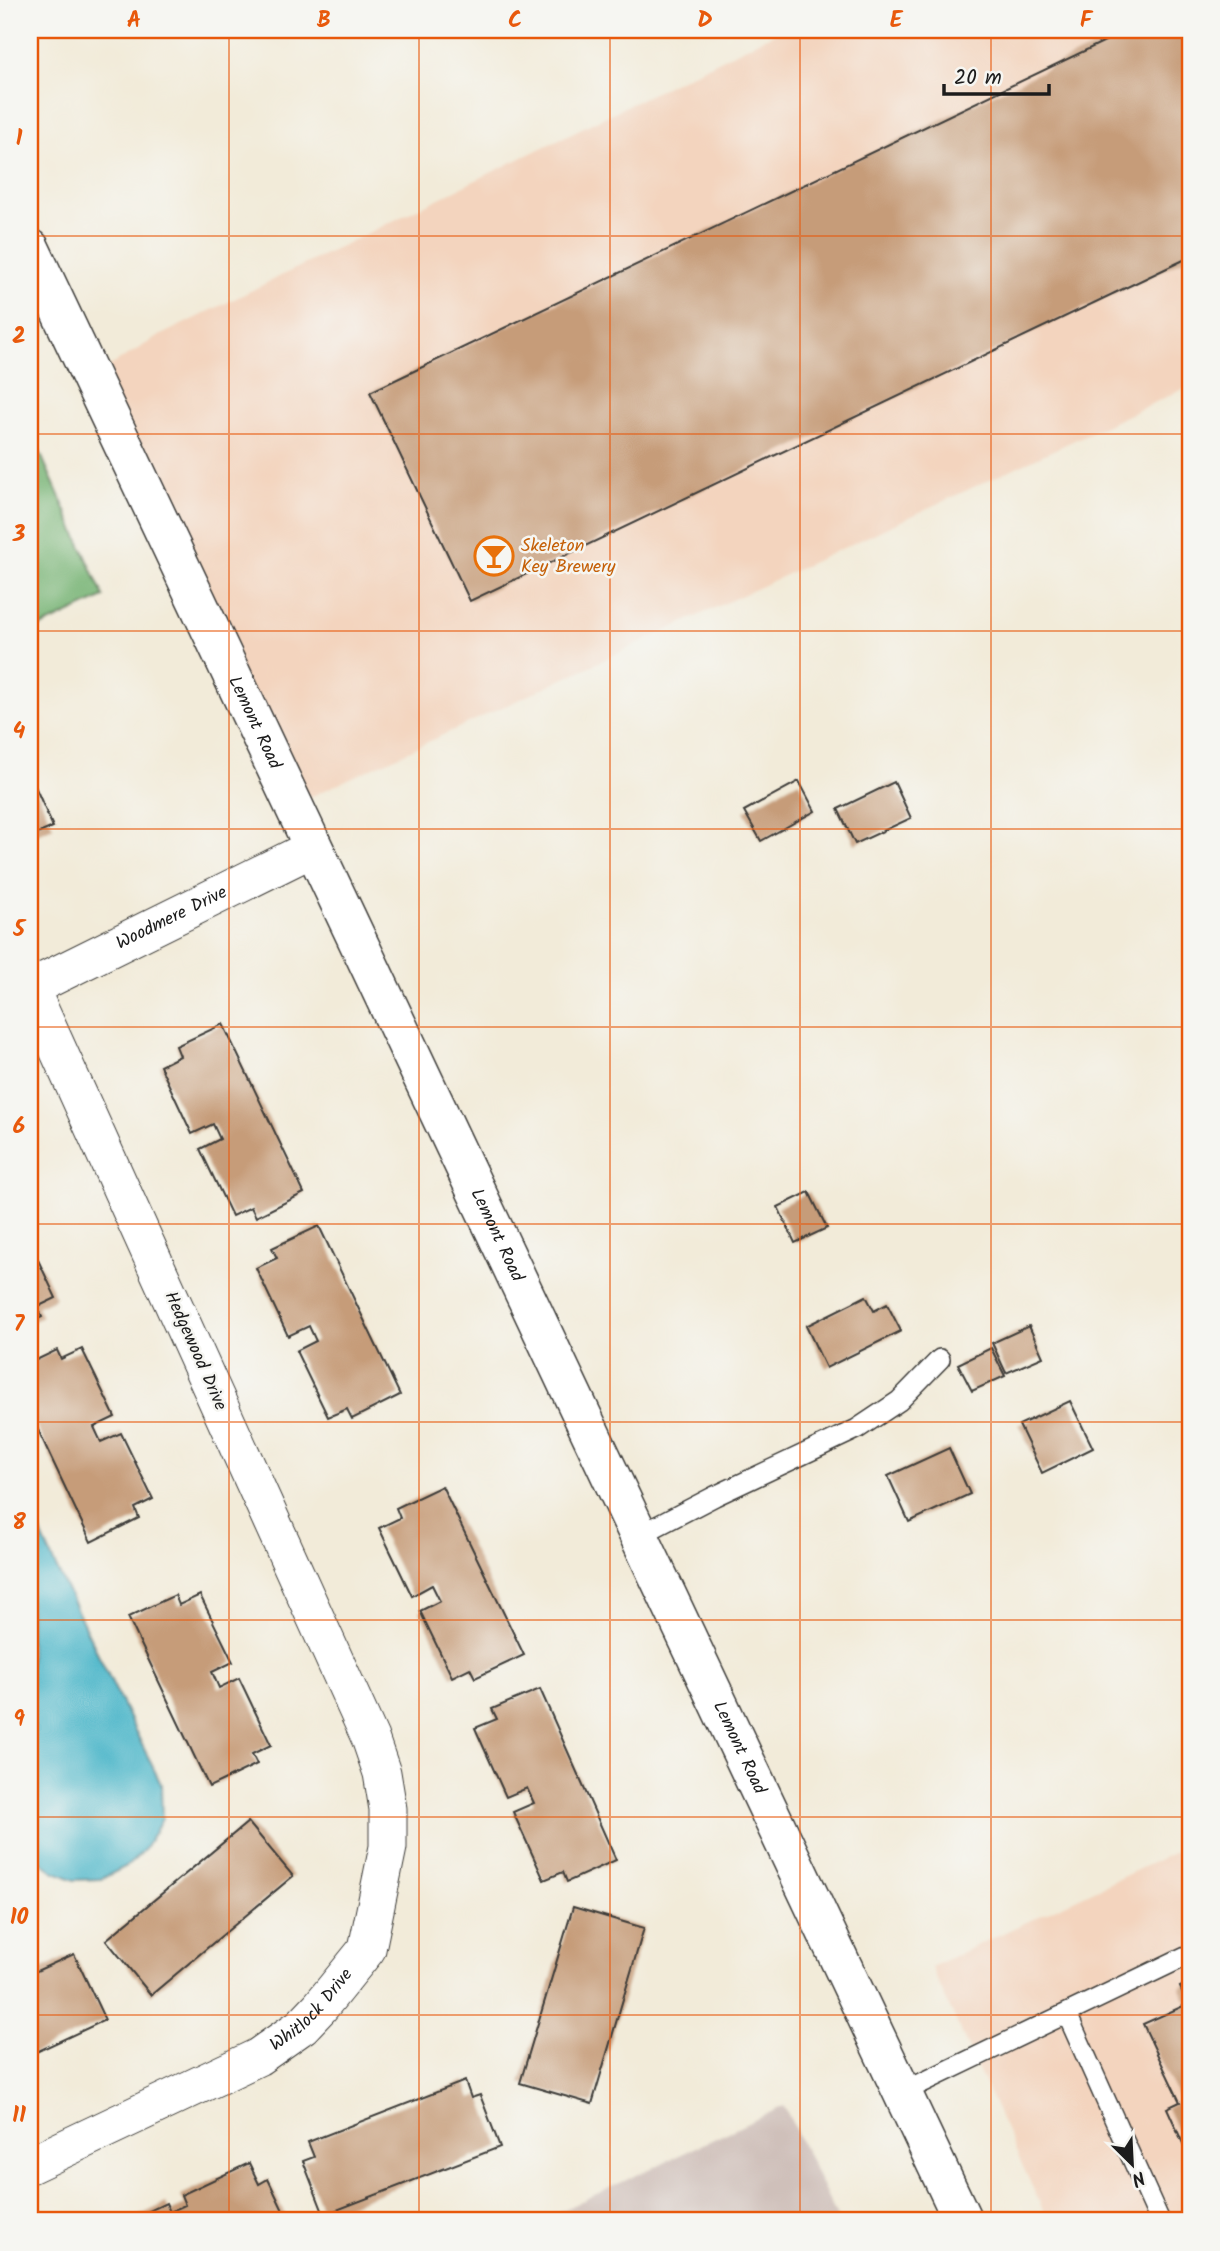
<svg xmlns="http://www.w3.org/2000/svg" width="1220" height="2251" viewBox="0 0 1220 2251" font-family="Kalam,sans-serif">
<rect width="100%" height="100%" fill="#f6f6f2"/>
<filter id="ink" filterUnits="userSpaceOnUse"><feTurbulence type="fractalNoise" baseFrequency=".0143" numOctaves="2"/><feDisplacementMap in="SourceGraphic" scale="14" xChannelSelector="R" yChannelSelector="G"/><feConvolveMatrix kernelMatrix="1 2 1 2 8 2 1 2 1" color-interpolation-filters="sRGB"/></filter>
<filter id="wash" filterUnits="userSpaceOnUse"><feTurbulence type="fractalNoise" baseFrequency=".00686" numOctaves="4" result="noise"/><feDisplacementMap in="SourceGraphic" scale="28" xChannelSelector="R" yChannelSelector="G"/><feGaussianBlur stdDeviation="1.57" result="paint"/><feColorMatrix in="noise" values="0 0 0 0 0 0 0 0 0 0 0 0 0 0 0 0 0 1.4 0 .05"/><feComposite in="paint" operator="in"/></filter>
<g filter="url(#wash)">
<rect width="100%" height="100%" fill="#f2ebd9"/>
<g fill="#f3d4be">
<polygon points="781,30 1190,30 1190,386 293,805 91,378 159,336"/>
<polygon points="1190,1845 1190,2221 1048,2221 931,1967"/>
</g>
<polygon fill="#cfc0ba" points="784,2106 839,2221 539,2221"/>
<polygon fill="#74b272" stroke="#486747" stroke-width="2" points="30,430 104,597 30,632"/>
<polygon fill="#4bb6c9" stroke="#346972" stroke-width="2" points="30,1507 53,1561 161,1784 162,1819 145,1849 129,1865 101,1879 74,1880 53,1871 30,1854"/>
<g id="blocks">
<g fill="#c69c79">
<polygon points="1128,30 1190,30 1190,257 470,601 370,392"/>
<polygon points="30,775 53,827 30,837"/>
<polygon points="799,781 815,811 761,841 744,811"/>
<polygon points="894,782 911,818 855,844 838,809"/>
<polygon points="223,1024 304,1193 256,1217 251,1207 232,1216 200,1149 220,1139 213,1124 192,1134 160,1066 180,1056 176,1046"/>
<polygon points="809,1192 827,1228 795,1243 778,1207"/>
<polygon points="319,1226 400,1395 352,1419 347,1409 328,1417 296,1351 316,1341 309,1326 288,1336 256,1268 277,1258 272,1248"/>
<polygon points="30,1243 56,1298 37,1307 42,1317 30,1323"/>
<polygon points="866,1296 874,1311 887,1304 901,1331 826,1368 806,1326"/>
<polygon points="1029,1326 1043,1357 1006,1373 992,1343"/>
<polygon points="991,1348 1005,1376 972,1391 958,1364"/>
<polygon points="82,1349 115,1417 94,1427 101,1442 121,1433 153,1499 135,1508 139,1518 91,1542 30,1413 30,1363 57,1350 61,1359"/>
<polygon points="1070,1401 1093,1448 1042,1473 1019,1425"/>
<polygon points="949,1448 970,1494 909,1522 888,1476"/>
<polygon points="442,1486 524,1655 475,1678 470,1668 452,1677 420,1611 440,1601 432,1585 412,1596 379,1528 400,1518 396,1508"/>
<polygon points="175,1595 179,1605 200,1595 233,1662 212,1672 219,1688 239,1678 271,1745 252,1754 257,1764 209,1787 128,1617"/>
<polygon points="540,1689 616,1860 567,1882 563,1872 544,1880 513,1812 534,1803 527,1788 506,1797 475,1728 497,1719 492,1709"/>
<polygon points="248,1822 293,1876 151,1995 106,1940"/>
<polygon points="573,1907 644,1928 592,2104 520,2083"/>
<polygon points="74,1954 105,2020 30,2055 30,1974"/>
<polygon points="1190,1982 1190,2159 1167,2108 1180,2102 1143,2024 1188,2004 1180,1987"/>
<polygon points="465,2081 471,2098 480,2095 500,2147 324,2215 303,2161 314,2157 308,2142"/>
<polygon points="249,2163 259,2184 268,2179 288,2221 128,2221 166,2203 170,2212 185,2205 181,2195"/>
</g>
</g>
</g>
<g filter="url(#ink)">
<use href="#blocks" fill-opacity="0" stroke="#3c3b38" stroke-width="2"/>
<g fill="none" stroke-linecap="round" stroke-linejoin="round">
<g stroke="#3c3b38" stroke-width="22">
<g id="lane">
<polyline points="638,1536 715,1496 857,1429 899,1401 940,1359"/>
<polyline points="1067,2014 1160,2221"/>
<polyline points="901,2093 1190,1954"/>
</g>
</g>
<g stroke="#3c3b38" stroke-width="39">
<g id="street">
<path id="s1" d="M30 988 313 848"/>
<path id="s2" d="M30 2165 258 2057 302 2026 320 2007 367 1949 388 1847V1809L382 1773 370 1738 30 988"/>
</g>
</g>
<g stroke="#3c3b38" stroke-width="41">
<g id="secondary">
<path id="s3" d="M30 248 963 2221"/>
</g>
</g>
<use href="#lane" stroke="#fff" stroke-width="19"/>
<use href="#street" stroke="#fff" stroke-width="37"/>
<use href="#secondary" stroke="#fff" stroke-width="38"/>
</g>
</g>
<path fill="none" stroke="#e8590c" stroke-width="2" stroke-opacity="0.55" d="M229 30V2221M419 30V2221M610 30V2221M800 30V2221M991 30V2221M30 236H1190M30 434H1190M30 631H1190M30 829H1190M30 1027H1190M30 1224H1190M30 1422H1190M30 1620H1190M30 1817H1190M30 2015H1190"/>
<defs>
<g id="bar-ring" transform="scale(2.0125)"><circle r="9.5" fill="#f6f6f2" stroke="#e8710a" stroke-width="1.5"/><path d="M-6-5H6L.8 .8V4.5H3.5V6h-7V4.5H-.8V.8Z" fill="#e8710a"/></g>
</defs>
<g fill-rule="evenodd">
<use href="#bar-ring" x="494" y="556"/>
</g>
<g text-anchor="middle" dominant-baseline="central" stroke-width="5" stroke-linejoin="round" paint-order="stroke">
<g font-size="18" fill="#c56008" stroke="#f6f6f2" text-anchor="start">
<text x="521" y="546">Skeleton<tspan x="521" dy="21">Key Brewery</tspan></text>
</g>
<g font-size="18" fill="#1c1c1c" stroke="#f6f6f2">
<text stroke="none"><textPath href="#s3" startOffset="525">Lemont Road</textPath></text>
<text stroke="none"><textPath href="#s1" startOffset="158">Woodmere Drive</textPath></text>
<text stroke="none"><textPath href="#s3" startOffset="1092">Lemont Road</textPath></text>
<text transform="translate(195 1351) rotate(66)">Hedgewood Drive</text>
<text stroke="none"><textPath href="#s3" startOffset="1659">Lemont Road</textPath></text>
<text stroke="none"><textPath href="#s2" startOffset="324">Whitlock Drive</textPath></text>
</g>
</g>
<rect width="1220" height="2251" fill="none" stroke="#f6f6f2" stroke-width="77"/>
<g transform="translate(1132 2164) rotate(156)" stroke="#f6f6f2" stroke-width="5" paint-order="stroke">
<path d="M0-5L12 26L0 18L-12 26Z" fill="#1c1c1c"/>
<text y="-10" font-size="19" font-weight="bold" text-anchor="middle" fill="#1c1c1c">N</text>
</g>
<path d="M944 84v10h105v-10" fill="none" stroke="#1c1c1c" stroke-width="3.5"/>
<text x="954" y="84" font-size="21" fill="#1c1c1c" stroke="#f6f6f2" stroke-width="5" paint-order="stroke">20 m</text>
<rect x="38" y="38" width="1144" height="2174" fill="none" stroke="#e8590c" stroke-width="2.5"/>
<g font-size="23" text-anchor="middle" font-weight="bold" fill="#e8590c">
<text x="134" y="27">A</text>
<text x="324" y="27">B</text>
<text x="515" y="27">C</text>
<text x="705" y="27">D</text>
<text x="896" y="27">E</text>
<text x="1086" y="27">F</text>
<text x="19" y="145">1</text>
<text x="19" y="343">2</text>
<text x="19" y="541">3</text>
<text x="19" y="738">4</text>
<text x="19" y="936">5</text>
<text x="19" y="1133">6</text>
<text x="19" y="1331">7</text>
<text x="19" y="1529">8</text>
<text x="19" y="1726">9</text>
<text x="19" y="1924">10</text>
<text x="19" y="2122">11</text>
</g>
</svg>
